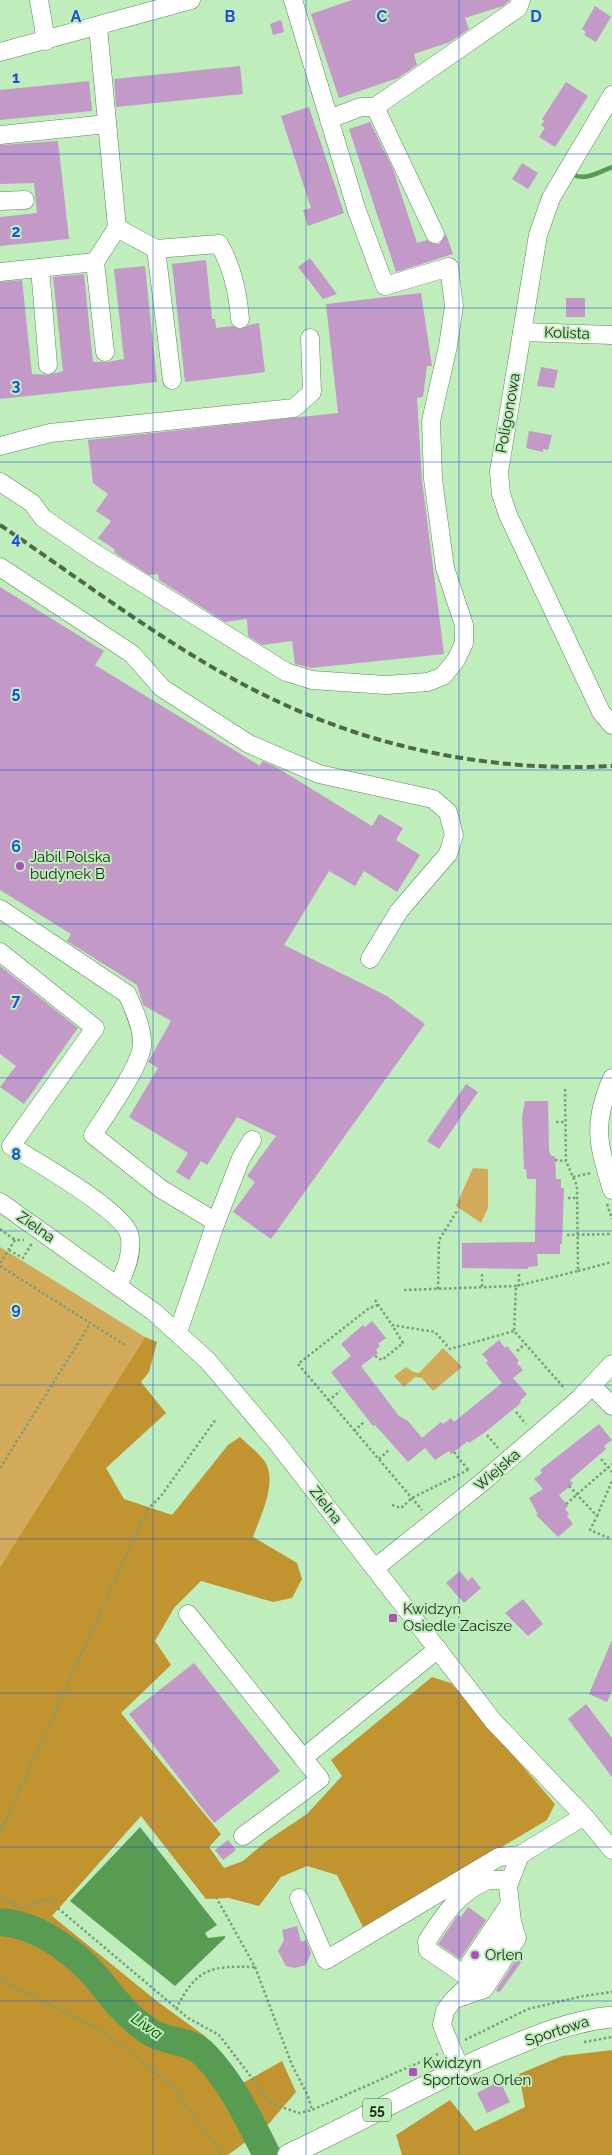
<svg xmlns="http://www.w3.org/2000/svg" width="612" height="2155" viewBox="0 0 612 2155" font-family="Raleway,sans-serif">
<rect width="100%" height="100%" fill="#bfedbb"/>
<g fill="#d3aa5a">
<polygon points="473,1168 488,1169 488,1208 481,1223 456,1206"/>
<polygon points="0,1247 145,1337 0,1567"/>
<polygon points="443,1348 462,1367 433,1391 422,1378 415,1377 404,1387 394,1376 406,1367 413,1372 419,1373"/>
</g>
<g fill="#c29430">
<path d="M145 1337 157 1342 149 1372 141 1382 166 1413 106 1468 124 1499 172 1515 228 1445 240 1437C248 1445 259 1453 265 1462 278 1482 260 1517 253 1537L297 1563 302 1579 292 1598 273 1602 201 1581 174 1608 155 1641 171 1665 121 1713 221 1834 209 1847 224 1868 243 1861 268 1840 307 1814 342 1776 331 1760 432 1677 451 1683 555 1804 547 1820 364 1929 337 1875 307 1866 281 1877 259 1906 229 1898 206 1899 141 1816 52 1916 158 2002 205 2036 241 2084 282 2061 296 2092 266 2127 228 2155H0V1567Z"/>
<polygon points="612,2050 612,2155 402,2155 396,2135 450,2100 475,2131 525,2107 519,2074 562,2056"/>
</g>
<polygon fill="#589c54" points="140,1827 217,1925 205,1933 208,1938 225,1936 225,1938 175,1986 70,1901"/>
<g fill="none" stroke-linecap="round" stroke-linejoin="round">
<path stroke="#589c54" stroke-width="4.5" d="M574 175C586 181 601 171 612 167"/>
<path stroke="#589c54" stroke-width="28" d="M0 1922C36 1924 74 1951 97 1978 113 1998 128 2018 150 2032 168 2043 190 2039 205 2055 233 2084 249 2120 267 2155"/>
</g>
<g fill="#c399c8">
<polygon points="352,0 510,0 503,6 465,18 469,29 450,42 414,54 417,65 398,78 339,98 311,14"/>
<polygon points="595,6 611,17 596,42 584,35 586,32 582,29"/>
<polygon points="281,20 284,32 273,35 270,24"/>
<polygon points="240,66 243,94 116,107 114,79"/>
<polygon points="89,81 92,111 0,120 0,90"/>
<polygon points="566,82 588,96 555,147 539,137 545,128 541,125 544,121 542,119"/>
<polygon points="309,107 344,213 308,226 303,210 311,208 281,116"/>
<polygon points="370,122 393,169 417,243 427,240 434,244 439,244 446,234 453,254 396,272 349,129"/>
<polygon points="58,141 69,239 0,246 0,217 37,213 34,183 0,184 0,145"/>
<polygon points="522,163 538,173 528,189 512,179"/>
<polygon points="310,258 337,294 323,299 298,267"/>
<polygon points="206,260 212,319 215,319 216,328 233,326 241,329 249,325 259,323 265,372 185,382 172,264"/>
<polygon points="145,266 157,382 0,399 0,282 22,280 32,374 49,375 63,371 53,277 84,274 93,362 107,362 124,359 114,269"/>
<polygon points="421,293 432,366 427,366 423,397 417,398 422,480 444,654 311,668 295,664 292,641 262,645 248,636 247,619 225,622 159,580 158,574 149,575 115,553 114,549 98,538 111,521 96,511 108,494 93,483 88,440 338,413 326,304"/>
<rect x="566" y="298" width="19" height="19"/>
<polygon points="541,367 558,370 554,388 537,386"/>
<polygon points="529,431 552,435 548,450 543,449 543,452 526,448"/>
<polygon points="0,587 104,651 95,665 260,766 262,761 276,767 372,826 379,814 403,828 396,840 420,855 397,892 364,871 355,886 329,871 284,945 387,996 425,1024 271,1239 233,1212 255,1182 247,1176 276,1136 237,1117 207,1165 201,1161 189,1180 176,1172 188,1153 129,1117 158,1068 148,1062 171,1021 143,1005 137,985 67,941 71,934 0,890"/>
<polygon points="0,966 78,1028 24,1104 0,1087 16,1066 0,1054"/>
<polygon points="466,1084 478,1092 439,1149 427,1141"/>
<polygon points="525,1101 548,1101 549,1150 551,1156 555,1156 556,1179 561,1179 561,1188 564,1188 562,1244 560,1244 560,1254 537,1254 538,1266 528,1267 528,1269 462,1268 462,1243 535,1242 536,1179 527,1179 526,1169 524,1169 522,1117"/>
<polygon points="372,1321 386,1338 378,1344 380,1346 376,1350 378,1353 361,1366 399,1416 408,1421 422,1438 441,1422 443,1424 451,1418 454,1422 502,1383 486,1363 488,1361 482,1354 499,1340 505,1348 507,1346 519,1361 517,1363 523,1370 513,1378 527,1394 520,1401 521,1403 484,1433 469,1443 468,1441 451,1454 449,1451 435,1460 425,1448 408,1462 375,1425 373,1426 331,1372 351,1356 341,1344 363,1325 365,1327"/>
<polygon points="599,1424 612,1440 604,1446 606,1449 570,1480 573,1484 559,1495 568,1506 565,1509 569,1514 567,1516 573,1524 558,1537 536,1515 538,1514 529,1498 543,1489 534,1479 542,1473 540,1470"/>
<polygon points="460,1571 468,1581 472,1577 481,1588 464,1603 446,1583"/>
<polygon points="523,1599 543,1624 528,1636 505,1613"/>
<polygon points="612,1640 612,1691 607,1702 589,1694"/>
<polygon points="194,1663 280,1771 214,1823 129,1714"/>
<polygon points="586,1704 612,1738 612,1777 568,1719"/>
<polygon points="228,1840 236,1850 223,1860 215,1850"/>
<polygon points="468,1907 486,1920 460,1959 438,1944 458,1915 461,1917"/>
<polygon points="297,1926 301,1942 306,1940 311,1953 306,1965 295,1968 286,1966 278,1951 284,1940 282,1930"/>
<polygon points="517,1958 522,1961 499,1993 496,1990"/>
<polygon points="500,2081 510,2102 487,2113 477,2093"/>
</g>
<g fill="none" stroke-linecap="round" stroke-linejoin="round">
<g stroke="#5e885b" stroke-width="19">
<g id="minor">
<polyline points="39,0 46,41"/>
<path d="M98 27 117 228 156 249 219 244C233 268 238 292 240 319"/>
<polyline points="0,52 191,0"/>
<polyline points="612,95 551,198 538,235 499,472 501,494 508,515 601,712 612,725"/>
<polyline points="329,119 361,107 375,107"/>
<polyline points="0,135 107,124"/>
<polyline points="0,201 25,200"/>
<polyline points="435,234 375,107 518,8 521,0"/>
<polyline points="156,249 172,380"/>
<polyline points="40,268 48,365"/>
<polyline points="0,272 95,262"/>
<polyline points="522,332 612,335"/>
<polyline points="105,352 95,262 117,228"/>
<polyline points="0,446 50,433 294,408 312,392 310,338"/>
<polyline points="0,482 32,503 43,518 93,552 286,672 312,680 386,685 428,682 443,676 456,660 464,643 464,625 445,568 433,479 431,421 448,346 454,306 449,267 385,286 357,211 293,0"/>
<polyline points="0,567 132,654 162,688 249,744 319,774 433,799 448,812 454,835 448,854 399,911 370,959"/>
<path d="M0 909 127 994C134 1009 143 1029 142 1046 139 1069 106 1114 93 1135L161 1189 216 1222 178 1332"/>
<path d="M0 952 95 1028 11 1146C35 1161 122 1210 129 1234 134 1250 125 1272 118 1285"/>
<path d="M612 1078C592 1124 598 1144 612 1190"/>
<polyline points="0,1202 154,1312 208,1361 278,1444 494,1722 584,1816 612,1850"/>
<polyline points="216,1222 241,1158 252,1140"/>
<polyline points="592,1386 612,1406"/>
<polyline points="375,1568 479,1485 580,1398 612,1364"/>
<polyline points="188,1614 303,1758 438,1649"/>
<polyline points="243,1836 320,1779 303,1758"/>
<polyline points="299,1898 326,1960 499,1857 520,1855"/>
<polyline points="470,1963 509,1905"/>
<path d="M463 1974 428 1950 427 1941C442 1918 458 1892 486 1881 493 1879 503 1880 510 1880"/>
<polyline points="458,1998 484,1989 517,1938 512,1922"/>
<polyline points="460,2069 442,2025 445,2011 453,2000 469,1985 512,1922 508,1886 520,1855 584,1816"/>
</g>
</g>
<g stroke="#5e885b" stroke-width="22">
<path id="major" d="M288 2155C357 2123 423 2085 493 2054 531 2038 570 2021 612 2017"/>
</g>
<g stroke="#7c9e79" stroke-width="2.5" stroke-dasharray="2.5 2.5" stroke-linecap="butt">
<polyline points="565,1089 566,1161 577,1186 578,1271 516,1286 514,1331 565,1389"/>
<polyline points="556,1122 565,1122"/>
<polyline points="555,1160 566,1161"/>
<polyline points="573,1177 591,1173"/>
<polyline points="568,1198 577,1198"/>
<polyline points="607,1204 612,1219"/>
<polyline points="0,1229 15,1240"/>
<polyline points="567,1235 612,1234"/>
<polyline points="9,1250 23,1258 32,1243"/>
<polyline points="0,1263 15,1240 24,1240"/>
<polyline points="0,1266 125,1345"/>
<polyline points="578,1271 612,1262"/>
<polyline points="482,1274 482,1287"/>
<polyline points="519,1274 519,1286"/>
<polyline points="438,1289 439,1240 457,1211"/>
<polyline points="404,1290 516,1286"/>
<polyline points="375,1300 392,1325 435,1332 450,1349 514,1331"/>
<polyline points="378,1305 368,1309 298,1364 422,1510"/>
<polyline points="517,1351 525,1344"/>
<polyline points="375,1356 382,1360 403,1343 392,1325"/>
<polyline points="328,1401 340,1391"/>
<polyline points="516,1412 526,1424"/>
<polyline points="354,1431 364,1422"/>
<polyline points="487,1435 498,1448"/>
<polyline points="454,1452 468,1470"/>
<polyline points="379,1459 389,1450"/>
<polyline points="601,1459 612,1472"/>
<polyline points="0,1468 90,1324"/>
<polyline points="569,1486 597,1516 590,1530 609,1538"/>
<polyline points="566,1504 612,1464"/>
<polyline points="392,1505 401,1508 412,1498 468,1470 469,1472"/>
<polyline points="597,1516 612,1481"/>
<polyline points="0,1833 147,1510 161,1496 216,1419"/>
<polyline points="216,1897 255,1967 292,2065 308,2096 312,2110"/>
<polyline points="0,1898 24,1908 47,1899 188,2018 219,2035 272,2104 299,2113 312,2110 438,2054"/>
<polyline points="0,1979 101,2031 136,2056 176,2091 222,2155"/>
<path d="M176 2009C197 1967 211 1966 255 1967"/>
<polyline points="465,2040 528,2009 583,1996 612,1992"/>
<polyline points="584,2042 612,2037"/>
</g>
<use href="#minor" stroke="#fff" stroke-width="18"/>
<use href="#major" stroke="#fff" stroke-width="21"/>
<path stroke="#4e684c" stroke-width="4" stroke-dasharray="8 4" stroke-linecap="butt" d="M0 525C89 585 184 659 281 703 384 751 499 772 612 766"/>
</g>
<path fill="none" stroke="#1d4ed8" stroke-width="1" stroke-opacity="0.55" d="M153 0V2155M306 0V2155M459 0V2155M0 154H612M0 308H612M0 462H612M0 616H612M0 770H612M0 924H612M0 1078H612M0 1231H612M0 1385H612M0 1539H612M0 1693H612M0 1847H612M0 2001H612"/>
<g fill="#ae50ba" stroke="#bfedbb" stroke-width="2">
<circle cx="20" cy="866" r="5"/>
<rect x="388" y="1613" width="10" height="10" rx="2.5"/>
<circle cx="475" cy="1955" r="5"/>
<rect x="408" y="2067" width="10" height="10" rx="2.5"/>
</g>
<g text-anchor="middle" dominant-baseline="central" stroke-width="4" stroke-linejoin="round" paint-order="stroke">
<rect fill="#bfedbb" stroke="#4a6448" stroke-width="1" x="363" y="2098.5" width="28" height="23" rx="4"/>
<g font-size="14" font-weight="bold" fill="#182917">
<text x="377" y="2110">55</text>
</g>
<g font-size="15" fill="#182917" stroke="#bfedbb">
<text transform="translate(567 333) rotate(2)">Kolista</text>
<text transform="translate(508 413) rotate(-80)">Poligonowa</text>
<text transform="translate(36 1227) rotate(35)">Zielna</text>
<text transform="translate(497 1470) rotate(-41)">Wiejska</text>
<text transform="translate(326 1505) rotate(52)">Zielna</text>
<text transform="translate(557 2031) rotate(-18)">Sportowa</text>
</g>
<g font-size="15" fill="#182917" stroke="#bfedbb" text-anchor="start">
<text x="30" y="857">Jabil Polska<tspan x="30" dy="17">budynek B</tspan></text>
<text x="403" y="1609">Kwidzyn<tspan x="403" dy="17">Osiedle Zacisze</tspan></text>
<text x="485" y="1955">Orlen</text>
<text x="423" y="2063">Kwidzyn<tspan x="423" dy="17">Sportowa Orlen</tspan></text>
</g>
<g font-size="16" font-style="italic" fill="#004e01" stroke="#bfedbb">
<text transform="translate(147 2026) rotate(34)">Liwa</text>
</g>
</g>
<g font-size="16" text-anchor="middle" font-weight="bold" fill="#1d4ed8" stroke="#bfedbb" stroke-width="4" stroke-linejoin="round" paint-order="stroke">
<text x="76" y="22">A</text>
<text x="230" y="22">B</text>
<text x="382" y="22">C</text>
<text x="536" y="22">D</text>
<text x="16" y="83">1</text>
<text x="16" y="237">2</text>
<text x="16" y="391">3</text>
<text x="16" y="544">4</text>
<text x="16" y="698">5</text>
<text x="16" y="852">6</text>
<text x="16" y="1006">7</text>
<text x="16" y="1160">8</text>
<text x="16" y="1314">9</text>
</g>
</svg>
